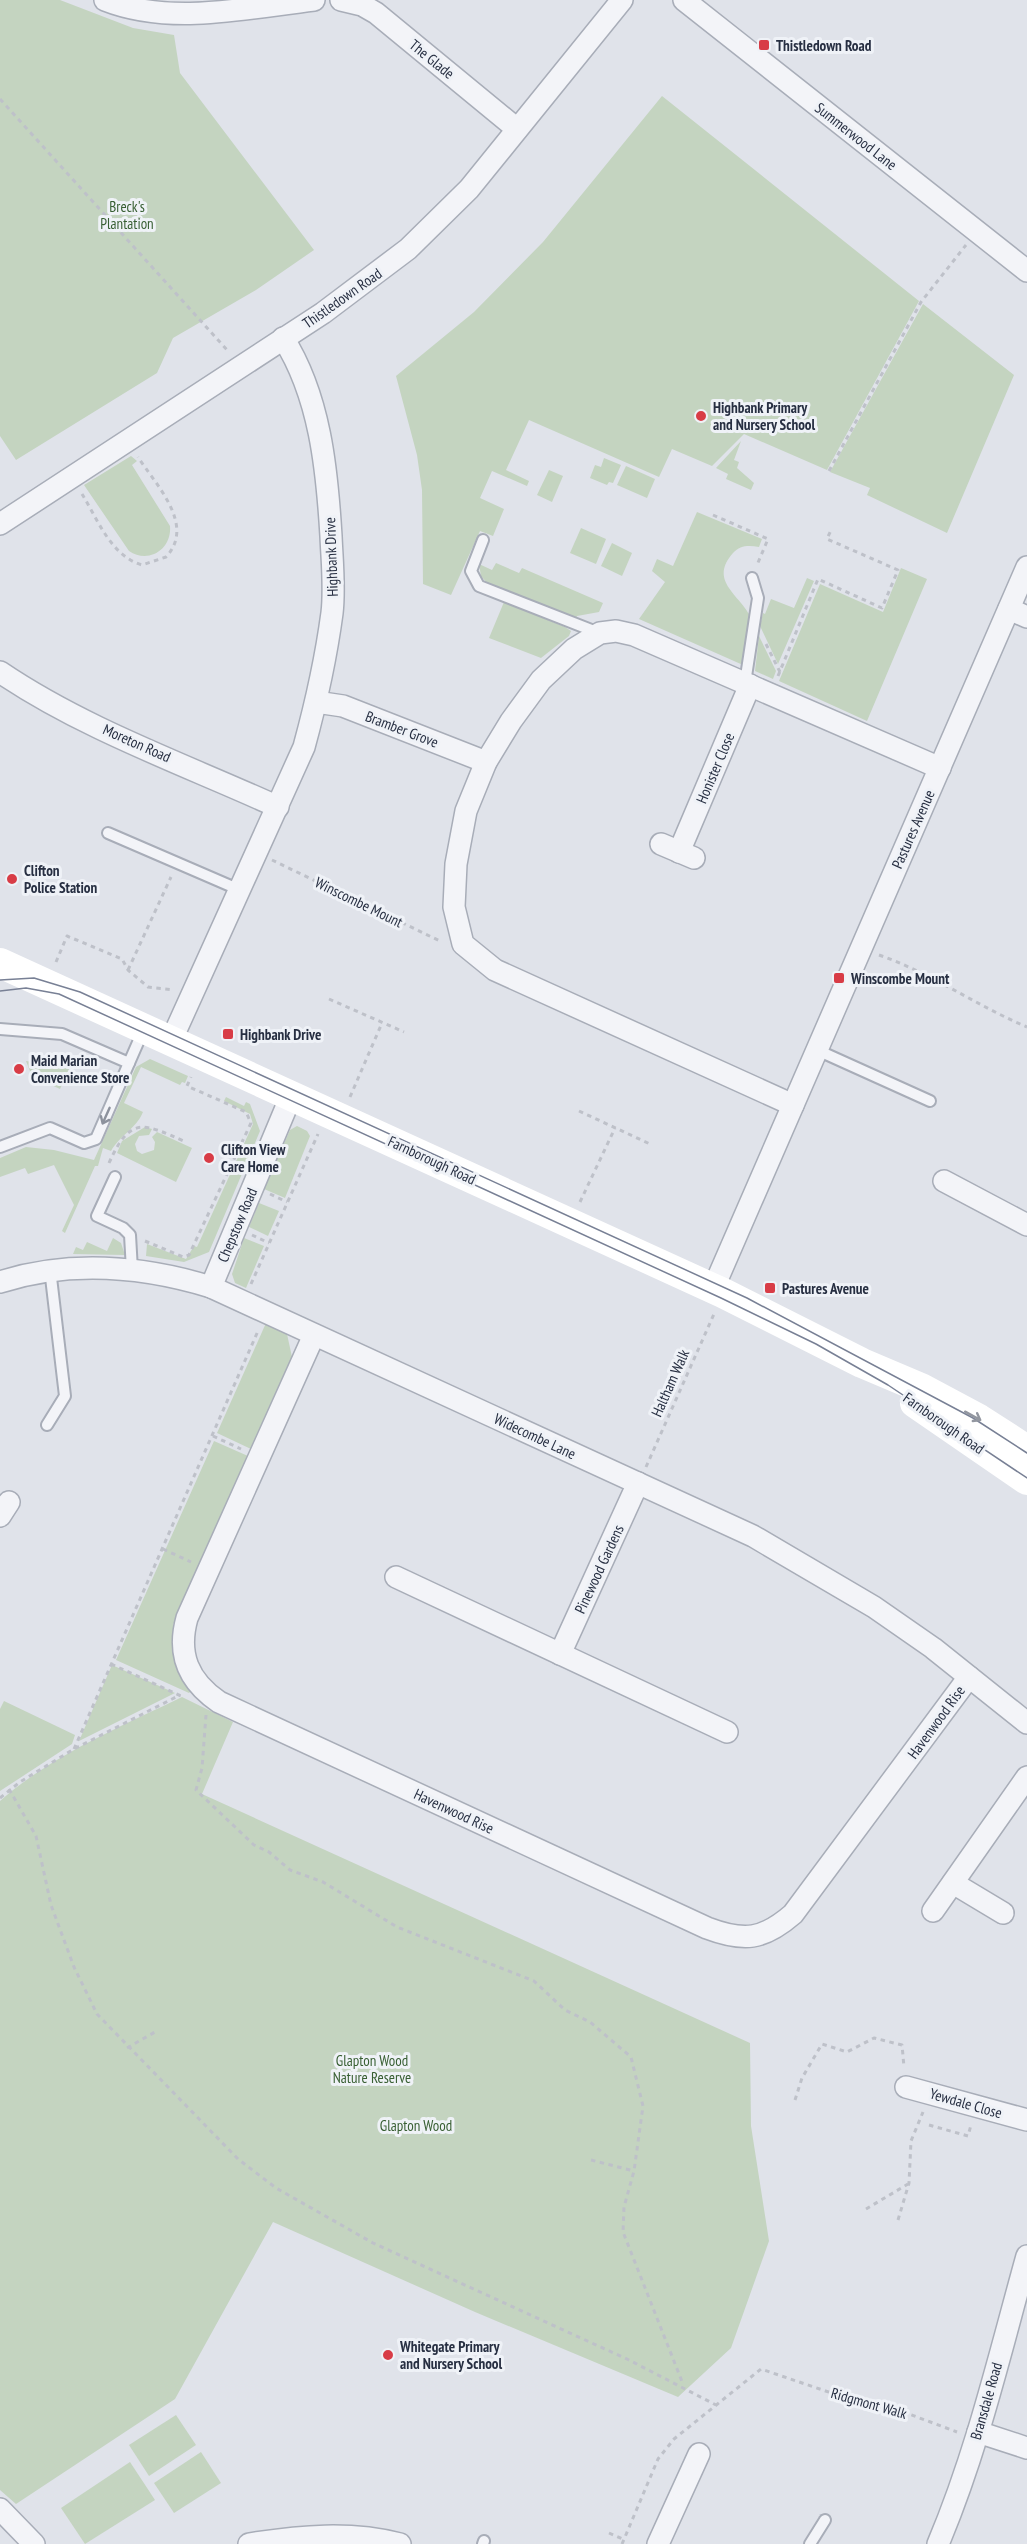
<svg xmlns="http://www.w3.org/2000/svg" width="1027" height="2544" viewBox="0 0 1027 2544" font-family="'PT Sans Narrow',sans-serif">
<rect width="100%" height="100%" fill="#e0e3ea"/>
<g fill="#c4d4c0">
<polygon points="0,0 60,0 133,28 174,35 180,73 314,250 256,290 173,338 157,373 16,460 0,436"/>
<polygon points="662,96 919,301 827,470 744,434 712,466 672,449 659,477 529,420 506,470 529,481 527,486 492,471 480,498 504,509 493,536 480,531 451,595 423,584 422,490 417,455 396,376 474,312 543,242"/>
<polygon points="923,304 1014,375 947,533 867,495 870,488 830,472"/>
<polygon points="741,441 734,460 739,462 737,468 754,483 751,490 726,479 728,474 716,468"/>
<path d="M131 456 137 461 132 465 170 526C172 550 148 564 129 551L84 485Z"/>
<polygon points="604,458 621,465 613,483 609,482 607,485 590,478 595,465 601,467"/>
<polygon points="626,466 655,479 647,498 617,485"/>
<polygon points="549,470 563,476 552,502 537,495"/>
<path d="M697 512 762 539 759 547C749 545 740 545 733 553 709 580 738 594 749 614L743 665 639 619 665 582 652 571 657 559 673 566Z"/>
<polygon points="581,528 606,539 596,564 570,553"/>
<polygon points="612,543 632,553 622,576 601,566"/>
<polygon points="496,563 519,573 522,568 603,603 599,612 577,616 575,620 487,583 481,576 479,564 492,570"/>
<polygon points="901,568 927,579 867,721 779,681 820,584 883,612"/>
<polygon points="807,578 814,581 778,664 760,626 763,613 765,614 771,599 794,608"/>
<polygon points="504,602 565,627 571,631 569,636 541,658 489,638"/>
<polygon points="759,636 776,671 773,679 755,671"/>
<path d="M150 1059 188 1076 185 1083 182 1082 180 1085 141 1067 124 1103 143 1112C136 1129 120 1135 111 1151L103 1148 98 1166H95L65 1233 62 1231 74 1205 54 1165 28 1174 25 1168 0 1177V1158L26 1147 54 1150 94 1160 136 1067Z"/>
<polygon points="26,1061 70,1067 60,1089 32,1076"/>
<polygon points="226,1097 244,1106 246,1102 250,1104 260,1131 209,1252 184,1262 146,1256 147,1244 186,1259 194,1246 197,1247 253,1124 250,1114 224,1101"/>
<polygon points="297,1126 307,1131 310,1136 285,1198 264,1189 290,1130"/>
<polygon points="145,1127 152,1129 149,1135 139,1136 135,1144 137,1151 142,1154 154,1150 155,1142 152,1137 157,1132 192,1148 176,1182 117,1153 122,1141"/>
<polygon points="259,1203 279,1211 268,1236 249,1227"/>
<polygon points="113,1238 121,1243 125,1255 73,1254 76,1247 83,1250 87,1242 107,1251"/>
<polygon points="244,1238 264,1246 246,1288 235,1283 232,1274"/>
<polygon points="266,1323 287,1334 292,1357 251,1449 217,1433"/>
<path d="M214 1441 248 1456 173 1625C173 1651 176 1670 191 1691L189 1693 116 1660Z"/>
<polygon points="112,1665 175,1693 79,1741"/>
<path d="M182 1697 233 1722 202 1794 750 2043 751 2126 769 2241 731 2348 678 2397 475 2312 273 2222 175 2399 16 2504 0 2490V1801C52 1755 120 1727 182 1697Z"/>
<polygon points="4,1701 75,1735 72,1744 0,1791 0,1709"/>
<polygon points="176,2415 196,2445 149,2476 129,2445"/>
<polygon points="201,2452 221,2483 174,2513 154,2483"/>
<polygon points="130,2462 155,2500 85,2544 61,2508"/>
</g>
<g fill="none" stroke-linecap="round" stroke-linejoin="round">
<g stroke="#a8adb8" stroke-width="14">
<g id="lane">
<polyline points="483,540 471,571 479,586 599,633"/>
<polyline points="745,683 758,598 752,578"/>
<polyline points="108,833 240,890"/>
<polyline points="0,1029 62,1034 129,1063 143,1031"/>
<polyline points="817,1050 930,1101"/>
<polyline points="0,1147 50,1128 84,1143 96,1139 129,1063"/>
<polyline points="115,1177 97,1216 123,1228 130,1235 132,1270"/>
<polyline points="47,1425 65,1396 50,1269"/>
<polyline points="483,2544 484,2541"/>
<polyline points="810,2544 825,2520"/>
</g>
</g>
<g stroke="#a8adb8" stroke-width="24">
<g id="street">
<path d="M105 0C171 26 246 8 314 0"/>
<polyline points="341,0 362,5 376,13 517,129"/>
<polyline points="684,0 1027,271"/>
<polyline points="0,524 323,313 408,249 469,189 622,0"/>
<polyline points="1009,609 1027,617"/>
<path d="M0 672C84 729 186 765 278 807"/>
<polyline points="316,702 343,706 486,762"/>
<polyline points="661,844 694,858"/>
<polyline points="679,852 750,685"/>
<path d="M171 1041 304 747C316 703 326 658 332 613 335 588 332 561 331 536 327 469 320 396 283 338"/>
<polyline points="793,1105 495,970 463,944 454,907 456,864 466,811 486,762 511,721 541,680 574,649 600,633 616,631 634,635 940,768"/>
<polyline points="944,1181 1027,1225"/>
<path d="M0 1282C70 1260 142 1266 211 1287L753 1536 874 1607 933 1648 1027 1723"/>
<polyline points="211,1287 291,1096"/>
<polyline points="713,1289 1027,567"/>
<path d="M314 1335 187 1618C177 1654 188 1681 219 1702L707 1928C744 1942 763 1940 793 1914L969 1677"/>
<polyline points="0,1516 9,1502"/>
<polyline points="396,1577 727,1732"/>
<polyline points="560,1654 638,1483"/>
<polyline points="953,1883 1003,1913"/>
<polyline points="933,1911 1027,1777"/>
<polyline points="906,2087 1027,2120"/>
<polyline points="978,2432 1027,2448"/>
<polyline points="0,2509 34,2544"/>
<path d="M249 2544C300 2536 350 2531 400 2544"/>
<polyline points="658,2544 699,2454"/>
<path d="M938 2544C977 2452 1000 2353 1027 2256"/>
</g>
</g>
<g stroke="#bec1c9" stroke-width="3" stroke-dasharray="4.5 4.5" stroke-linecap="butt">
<polyline points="0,99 228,351"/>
<polyline points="829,471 921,302 966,245"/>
<path d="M82 494C98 520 111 556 142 565L166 557C196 525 156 485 138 457"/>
<polyline points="713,515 768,539 757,565"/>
<polyline points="766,644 780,672"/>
<polyline points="778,676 818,579 882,608 898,570 827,539 831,530"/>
<polyline points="272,860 442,942"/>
<path d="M879 955C931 973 977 1006 1027 1027"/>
<polyline points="56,962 67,936 122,959 128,970 148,987 174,990"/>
<polyline points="128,970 171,877"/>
<polyline points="329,999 404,1032"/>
<polyline points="350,1097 382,1023"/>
<polyline points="579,1111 650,1144"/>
<path d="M109 1163C131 1114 144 1124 186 1142"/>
<polyline points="270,1194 287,1202"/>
<polyline points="580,1202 615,1128"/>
<polyline points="252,1235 269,1243"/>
<polyline points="145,1241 183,1257 189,1255 251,1123 246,1112 187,1086 191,1077"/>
<polyline points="251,1284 318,1134"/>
<polyline points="213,1436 241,1449"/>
<polyline points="646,1467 714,1314"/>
<polyline points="163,1549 191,1562"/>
<polyline points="111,1664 181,1696"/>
<polyline points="206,1715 202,1768 196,1790 254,1845 269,1852 290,1870 323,1882 397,1927 534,1981 565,2010 590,2022 631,2057 643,2106 634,2171 624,2207 623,2232 683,2384"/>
<polyline points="74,1749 258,1331"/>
<polyline points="9,1789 36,1836 51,1905 74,1967 97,2014 238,2159 276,2188 373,2243 629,2360 716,2405"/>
<polyline points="0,1798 20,1782 74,1749 180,1695"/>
<polyline points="127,2048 155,2032"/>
<polyline points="795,2100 802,2078 822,2044 847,2052 874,2038 902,2045 904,2067"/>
<polyline points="929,2125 968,2136 971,2125"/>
<polyline points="591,2160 634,2171"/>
<polyline points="866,2209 908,2184"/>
<polyline points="898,2220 909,2183 911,2141 923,2112"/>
<polyline points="609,2533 625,2540"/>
<polyline points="622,2544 658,2459 674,2439 761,2369 858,2402 901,2411 957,2432"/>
</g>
<use href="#lane" stroke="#f3f4f8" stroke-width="10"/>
<use href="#street" stroke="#f3f4f8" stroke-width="21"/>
<g stroke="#fff" stroke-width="30">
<polyline points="0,963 723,1293 862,1363 921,1388 979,1419 1027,1450"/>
<polyline points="915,1403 1027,1480"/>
</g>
<g stroke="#788095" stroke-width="1.5">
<polyline points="0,980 34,978 80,992 747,1298 973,1418 1027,1453"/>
<polyline points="0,991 26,988 59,994 721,1298 816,1344 888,1385 1027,1478"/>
</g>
</g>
<defs><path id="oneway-shaft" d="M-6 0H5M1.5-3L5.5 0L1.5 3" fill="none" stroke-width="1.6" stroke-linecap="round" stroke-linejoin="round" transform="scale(1.5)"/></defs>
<use stroke="#8d929d" href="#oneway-shaft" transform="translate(106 1116) rotate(114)"/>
<use stroke="#9397a0" href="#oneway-shaft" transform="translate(973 1416) rotate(29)"/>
<g fill="#d83c46" stroke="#eff2f7" stroke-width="2">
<rect x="758" y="39" width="12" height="12" rx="3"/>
<circle cx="701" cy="416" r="6"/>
<circle cx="12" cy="879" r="6"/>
<rect x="833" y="972" width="12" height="12" rx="3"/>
<rect x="222" y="1028" width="12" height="12" rx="3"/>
<circle cx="19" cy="1069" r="6"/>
<circle cx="209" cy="1158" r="6"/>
<rect x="764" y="1282" width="12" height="12" rx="3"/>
<circle cx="388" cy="2355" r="6"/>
</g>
<g text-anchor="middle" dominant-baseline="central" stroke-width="6" stroke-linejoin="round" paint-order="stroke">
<g font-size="15" font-weight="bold" fill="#272f42" stroke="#eff2f7" text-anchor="start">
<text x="776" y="45">Thistledown Road</text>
<text x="713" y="407">Highbank Primary<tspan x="713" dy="17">and Nursery School</tspan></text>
<text x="24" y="870">Clifton<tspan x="24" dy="17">Police Station</tspan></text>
<text x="851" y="978">Winscombe Mount</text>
<text x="240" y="1034">Highbank Drive</text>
<text x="31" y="1060">Maid Marian<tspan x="31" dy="17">Convenience Store</tspan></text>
<text x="221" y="1149">Clifton View<tspan x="221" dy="17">Care Home</tspan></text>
<text x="782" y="1288">Pastures Avenue</text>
<text x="400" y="2346">Whitegate Primary<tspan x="400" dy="17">and Nursery School</tspan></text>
</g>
<g font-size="15" fill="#272f42" stroke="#eff2f7">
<text transform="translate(432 59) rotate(39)">The Glade</text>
<text transform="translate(856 136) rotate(38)">Summerwood Lane</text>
<text transform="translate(342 298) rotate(-35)">Thistledown Road</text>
<text transform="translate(331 557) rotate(-92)">Highbank Drive</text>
<text transform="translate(402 729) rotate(21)">Bramber Grove</text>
<text transform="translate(137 743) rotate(24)">Moreton Road</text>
<text transform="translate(715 768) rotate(-67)">Honister Close</text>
<text transform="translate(913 829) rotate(-66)">Pastures Avenue</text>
<text transform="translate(359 902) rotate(26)">Winscombe Mount</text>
<text transform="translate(432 1160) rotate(25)">Farnborough Road</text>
<text transform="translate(237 1225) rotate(-67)">Chepstow Road</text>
<text transform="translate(670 1383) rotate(-66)">Haltham Walk</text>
<text transform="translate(944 1423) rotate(35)">Farnborough Road</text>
<text transform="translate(535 1436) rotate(25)">Widecombe Lane</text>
<text transform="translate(599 1569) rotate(-65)">Pinewood Gardens</text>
<text transform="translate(936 1722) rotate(-54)">Havenwood Rise</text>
<text transform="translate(454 1811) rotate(25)">Havenwood Rise</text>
<text transform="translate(966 2103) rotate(16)">Yewdale Close</text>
<text transform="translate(986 2401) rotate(-74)">Bransdale Road</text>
<text transform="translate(869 2403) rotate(16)">Ridgmont Walk</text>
</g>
<g font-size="15" fill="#385f33" stroke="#eff2f7">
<text x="127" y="206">Breck's<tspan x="127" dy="17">Plantation</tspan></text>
<text x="372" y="2060">Glapton Wood<tspan x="372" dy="17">Nature Reserve</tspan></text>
<text x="416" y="2125">Glapton Wood</text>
</g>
</g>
</svg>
